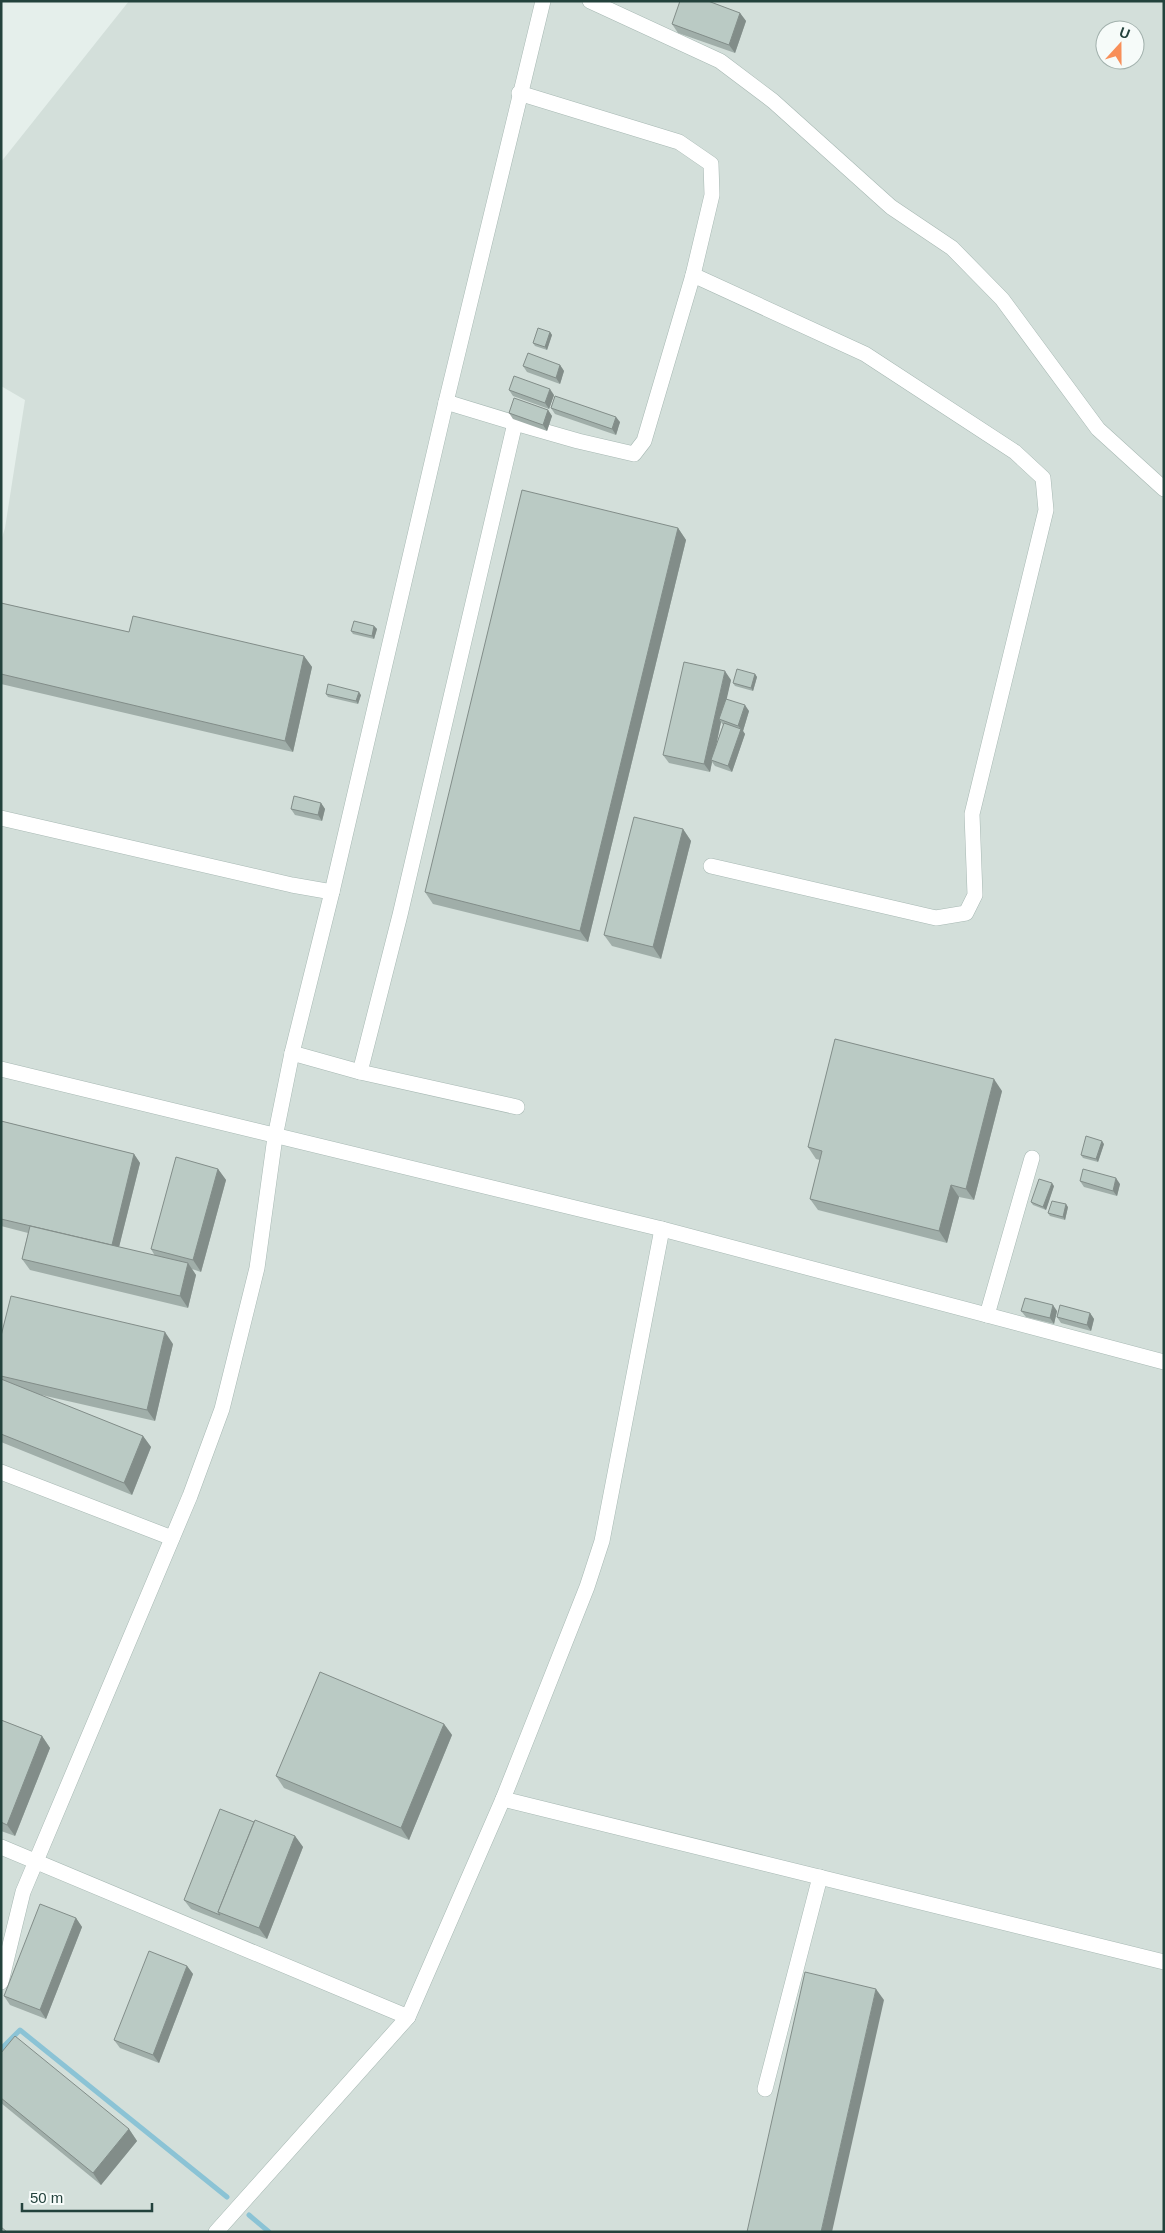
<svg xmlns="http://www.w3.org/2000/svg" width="1165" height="2233" viewBox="0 0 1165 2233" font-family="Arial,sans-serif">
<rect width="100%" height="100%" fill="#e5efeb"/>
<path fill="#d3dfda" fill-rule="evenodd" d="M129 1H1164V2232H1V541L5 528 25 400 1 386V162ZM1105 30H1135V60H1105Z"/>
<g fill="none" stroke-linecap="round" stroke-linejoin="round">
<g stroke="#8bc3d5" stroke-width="5">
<polyline points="1,2049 20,2030 227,2197"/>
<polyline points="249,2215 269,2232"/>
</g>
<g stroke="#a7b8b3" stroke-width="16">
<g id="minor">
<polyline points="590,1 720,61 773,101 891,207 952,248 1002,299 1098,429 1164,489"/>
<polyline points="693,275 865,354 1015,452 1043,478 1046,510 972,814 975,895 966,913 936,918 711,866"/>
<polyline points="446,402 515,423"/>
<polyline points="1,818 292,885 332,892"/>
<polyline points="292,1053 360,1072 517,1107"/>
<polyline points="1,1069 662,1229 1164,1362"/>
<polyline points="360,1072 400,915 515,423 578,441 634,454 644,441 693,275 712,195 711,164 679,142 519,93"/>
<polyline points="662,1229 602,1541 587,1587 503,1799 1164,1962"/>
<polyline points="987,1315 1032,1158"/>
<polyline points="1,1472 172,1538"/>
<polyline points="1,1847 408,2017 503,1799"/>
<polyline points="1,1982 23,1892 190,1496 222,1409 257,1268 275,1137 292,1053 332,892 446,402 543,1"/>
<polyline points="765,2089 820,1877"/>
<polyline points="216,2232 408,2017"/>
</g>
</g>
<use href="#minor" stroke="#fff" stroke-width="15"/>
</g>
<g fill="#a0aea9" fill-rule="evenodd">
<polygon points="740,13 746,21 735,53 678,33 672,24"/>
<polygon points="550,332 552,335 547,350 535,346 533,343"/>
<polygon points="560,365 564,371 560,384 527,372 523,366"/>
<polygon points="509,390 554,395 549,409 513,396"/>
<polygon points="551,408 620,422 616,435 555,414"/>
<polygon points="548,410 552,416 547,431 513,419 509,413"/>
<polygon points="678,528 686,540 588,942 433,904 425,892"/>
<polygon points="1,603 129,632 304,656 312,667 293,752 1,684"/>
<polygon points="374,626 377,629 374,639 353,634 351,631"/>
<polygon points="755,674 757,677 753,691 735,686 733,683"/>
<path d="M731 680 726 699 749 711 743 731 745 734 732 772 715 766 712 762 710 772 669 763 663 755ZM721 722 723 725 715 749Z"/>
<polygon points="326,694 361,695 358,704 328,697"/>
<polygon points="321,803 325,809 322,821 295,815 291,809"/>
<polygon points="683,829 691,841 661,959 612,946 604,935"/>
<polygon points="1002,1091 974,1200 959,1197 947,1243 818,1210 810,1199 820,1160 816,1159 808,1147"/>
<polygon points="1,1121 134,1154 140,1163 119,1247 155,1256 151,1249 218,1169 226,1180 201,1272 192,1269 196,1275 188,1308 30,1270 22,1259 28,1233 1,1226"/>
<polygon points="1104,1144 1098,1162 1083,1158 1081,1155"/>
<polygon points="1080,1181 1120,1184 1117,1196 1084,1187"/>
<polygon points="1054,1186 1046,1210 1033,1205 1031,1202"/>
<polygon points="1068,1207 1065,1220 1050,1216 1048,1213"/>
<polygon points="1021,1311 1057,1311 1054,1324 1026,1317"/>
<polygon points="1090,1313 1094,1319 1091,1331 1061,1323 1057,1317"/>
<polygon points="1,1336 173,1344 155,1421 37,1394 143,1436 151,1447 132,1495 1,1442"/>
<polygon points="1,1720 42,1736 50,1748 15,1836 1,1831"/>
<polygon points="444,1724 452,1735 409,1840 284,1788 276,1776"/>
<polygon points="295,1836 303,1847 267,1939 191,1909 184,1900"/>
<polygon points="76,1918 82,1927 46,2019 10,2005 4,1996"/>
<polygon points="187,1966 193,1974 159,2063 120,2048 114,2040"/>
<polygon points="1,2053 129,2129 137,2141 101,2185 1,2103"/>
</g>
<g fill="#828d89">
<polygon points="740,13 746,21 735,53 729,45"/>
<polygon points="550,332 552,335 547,350 545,347"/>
<polygon points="560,365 564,371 560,384 556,378"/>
<polygon points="550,389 554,395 549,409 545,403"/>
<polygon points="548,410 552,416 547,431 543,425"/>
<polygon points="616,417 620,422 616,435 612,429"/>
<polygon points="678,528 686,540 588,942 580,931"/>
<polygon points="374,626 377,629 374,639 372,636"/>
<polygon points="304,656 312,667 293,752 285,741"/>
<polygon points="725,671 731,680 722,720 719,719 721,722 713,761 711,760 712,762 710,772 704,764"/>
<polygon points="755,674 757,677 753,691 751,688"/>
<polygon points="359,692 361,695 358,704 356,701"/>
<polygon points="745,705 749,711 743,731 745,734 732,772 728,766 741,729 738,726"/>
<polygon points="321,803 325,809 322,821 318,815"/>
<polygon points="683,829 691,841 661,959 653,947"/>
<polygon points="994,1079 1002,1091 974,1200 966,1189"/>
<polygon points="1102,1141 1104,1144 1098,1162 1096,1159"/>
<polygon points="134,1154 140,1163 117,1255 111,1247"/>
<polygon points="218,1169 226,1180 201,1272 193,1260"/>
<polygon points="1116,1178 1120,1184 1117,1196 1113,1191"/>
<polygon points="1052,1183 1054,1186 1046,1210 1043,1207"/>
<polygon points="951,1185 959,1197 947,1243 939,1231"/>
<polygon points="1066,1204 1068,1207 1065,1220 1063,1217"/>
<polygon points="188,1263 196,1275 188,1308 180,1296"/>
<polygon points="1053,1305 1057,1311 1054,1324 1050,1318"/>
<polygon points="1090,1313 1094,1319 1091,1331 1087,1325"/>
<polygon points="165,1332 173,1344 155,1421 147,1410"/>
<polygon points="143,1436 151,1447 132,1495 124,1483"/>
<polygon points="444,1724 452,1735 409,1840 401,1828"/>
<polygon points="42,1736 50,1748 15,1836 7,1825"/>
<polygon points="295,1836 303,1847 267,1939 259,1928"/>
<polygon points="76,1918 82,1927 46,2019 40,2010"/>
<polygon points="187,1966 193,1974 159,2063 153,2055"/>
<polygon points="876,1989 884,2000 832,2232 821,2232"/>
<polygon points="129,2129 137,2141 101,2185 93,2173"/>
</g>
<g fill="#bacac4" stroke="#828d89">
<polygon points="680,1 708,1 740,13 729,45 672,24"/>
<polygon points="538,328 550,332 545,347 533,343"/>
<polygon points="528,353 560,365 556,378 523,366"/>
<polygon points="514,376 550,389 545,403 509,390"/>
<polygon points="555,396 616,417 612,429 551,408"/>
<polygon points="514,398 548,410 543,425 509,413"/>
<polygon points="522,490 678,528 580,931 425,892"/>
<polygon points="1,603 129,632 133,616 304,656 285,741 1,674"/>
<polygon points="354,621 374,626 372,636 351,631"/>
<polygon points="684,662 725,671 704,764 663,755"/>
<polygon points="737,669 755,674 751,688 733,683"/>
<polygon points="328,684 359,692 356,701 326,694"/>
<polygon points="726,699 745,705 738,726 719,719"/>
<polygon points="724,723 741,729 728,766 711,760"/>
<polygon points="294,796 321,803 318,815 291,809"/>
<polygon points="634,817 683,829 653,947 604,935"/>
<polygon points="835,1039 994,1079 966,1189 951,1185 939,1231 810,1199 822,1151 808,1147"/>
<polygon points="1,1121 134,1154 112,1245 1,1219"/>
<polygon points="1086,1136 1102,1141 1096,1159 1081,1155"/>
<polygon points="176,1157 218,1169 193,1260 151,1249"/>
<polygon points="1083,1169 1116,1178 1113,1191 1080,1181"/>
<polygon points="1039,1179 1052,1183 1043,1207 1031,1202"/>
<polygon points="1052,1201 1066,1204 1063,1217 1048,1213"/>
<polygon points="30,1226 188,1263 180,1296 22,1259"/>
<polygon points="11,1296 165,1332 147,1410 1,1376 1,1336"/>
<polygon points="1025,1298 1053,1305 1050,1318 1021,1311"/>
<polygon points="1060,1305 1090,1313 1087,1325 1057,1317"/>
<polygon points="1,1379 143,1436 124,1483 1,1434"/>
<polygon points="320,1672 444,1724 401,1828 276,1776"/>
<polygon points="1,1720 42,1736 7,1825 1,1822"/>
<polygon points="220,1809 254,1822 218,1912 220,1915 184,1900"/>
<polygon points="255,1820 295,1836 259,1928 218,1912"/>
<polygon points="40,1904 76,1918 40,2010 4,1996"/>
<polygon points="149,1951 187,1966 153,2055 114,2040"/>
<polygon points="805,1972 876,1989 821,2232 747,2232"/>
<polygon points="15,2036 129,2129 93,2173 1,2098 1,2053"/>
<polygon points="1,2227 7,2232 1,2232"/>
</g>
<rect width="1165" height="2233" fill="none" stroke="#23423c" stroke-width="5"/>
<g transform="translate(1120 45) rotate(21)"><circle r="24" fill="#f6fbf9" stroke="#a2b1ad"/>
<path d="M0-4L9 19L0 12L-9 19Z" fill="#f88f59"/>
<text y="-8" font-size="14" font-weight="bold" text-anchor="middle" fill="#23423c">U</text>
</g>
<path d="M22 2203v8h130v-8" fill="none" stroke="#23423c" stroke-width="2.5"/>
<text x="30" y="2203" font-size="15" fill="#23423c" stroke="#f6fbf9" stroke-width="4" paint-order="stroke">50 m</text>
</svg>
